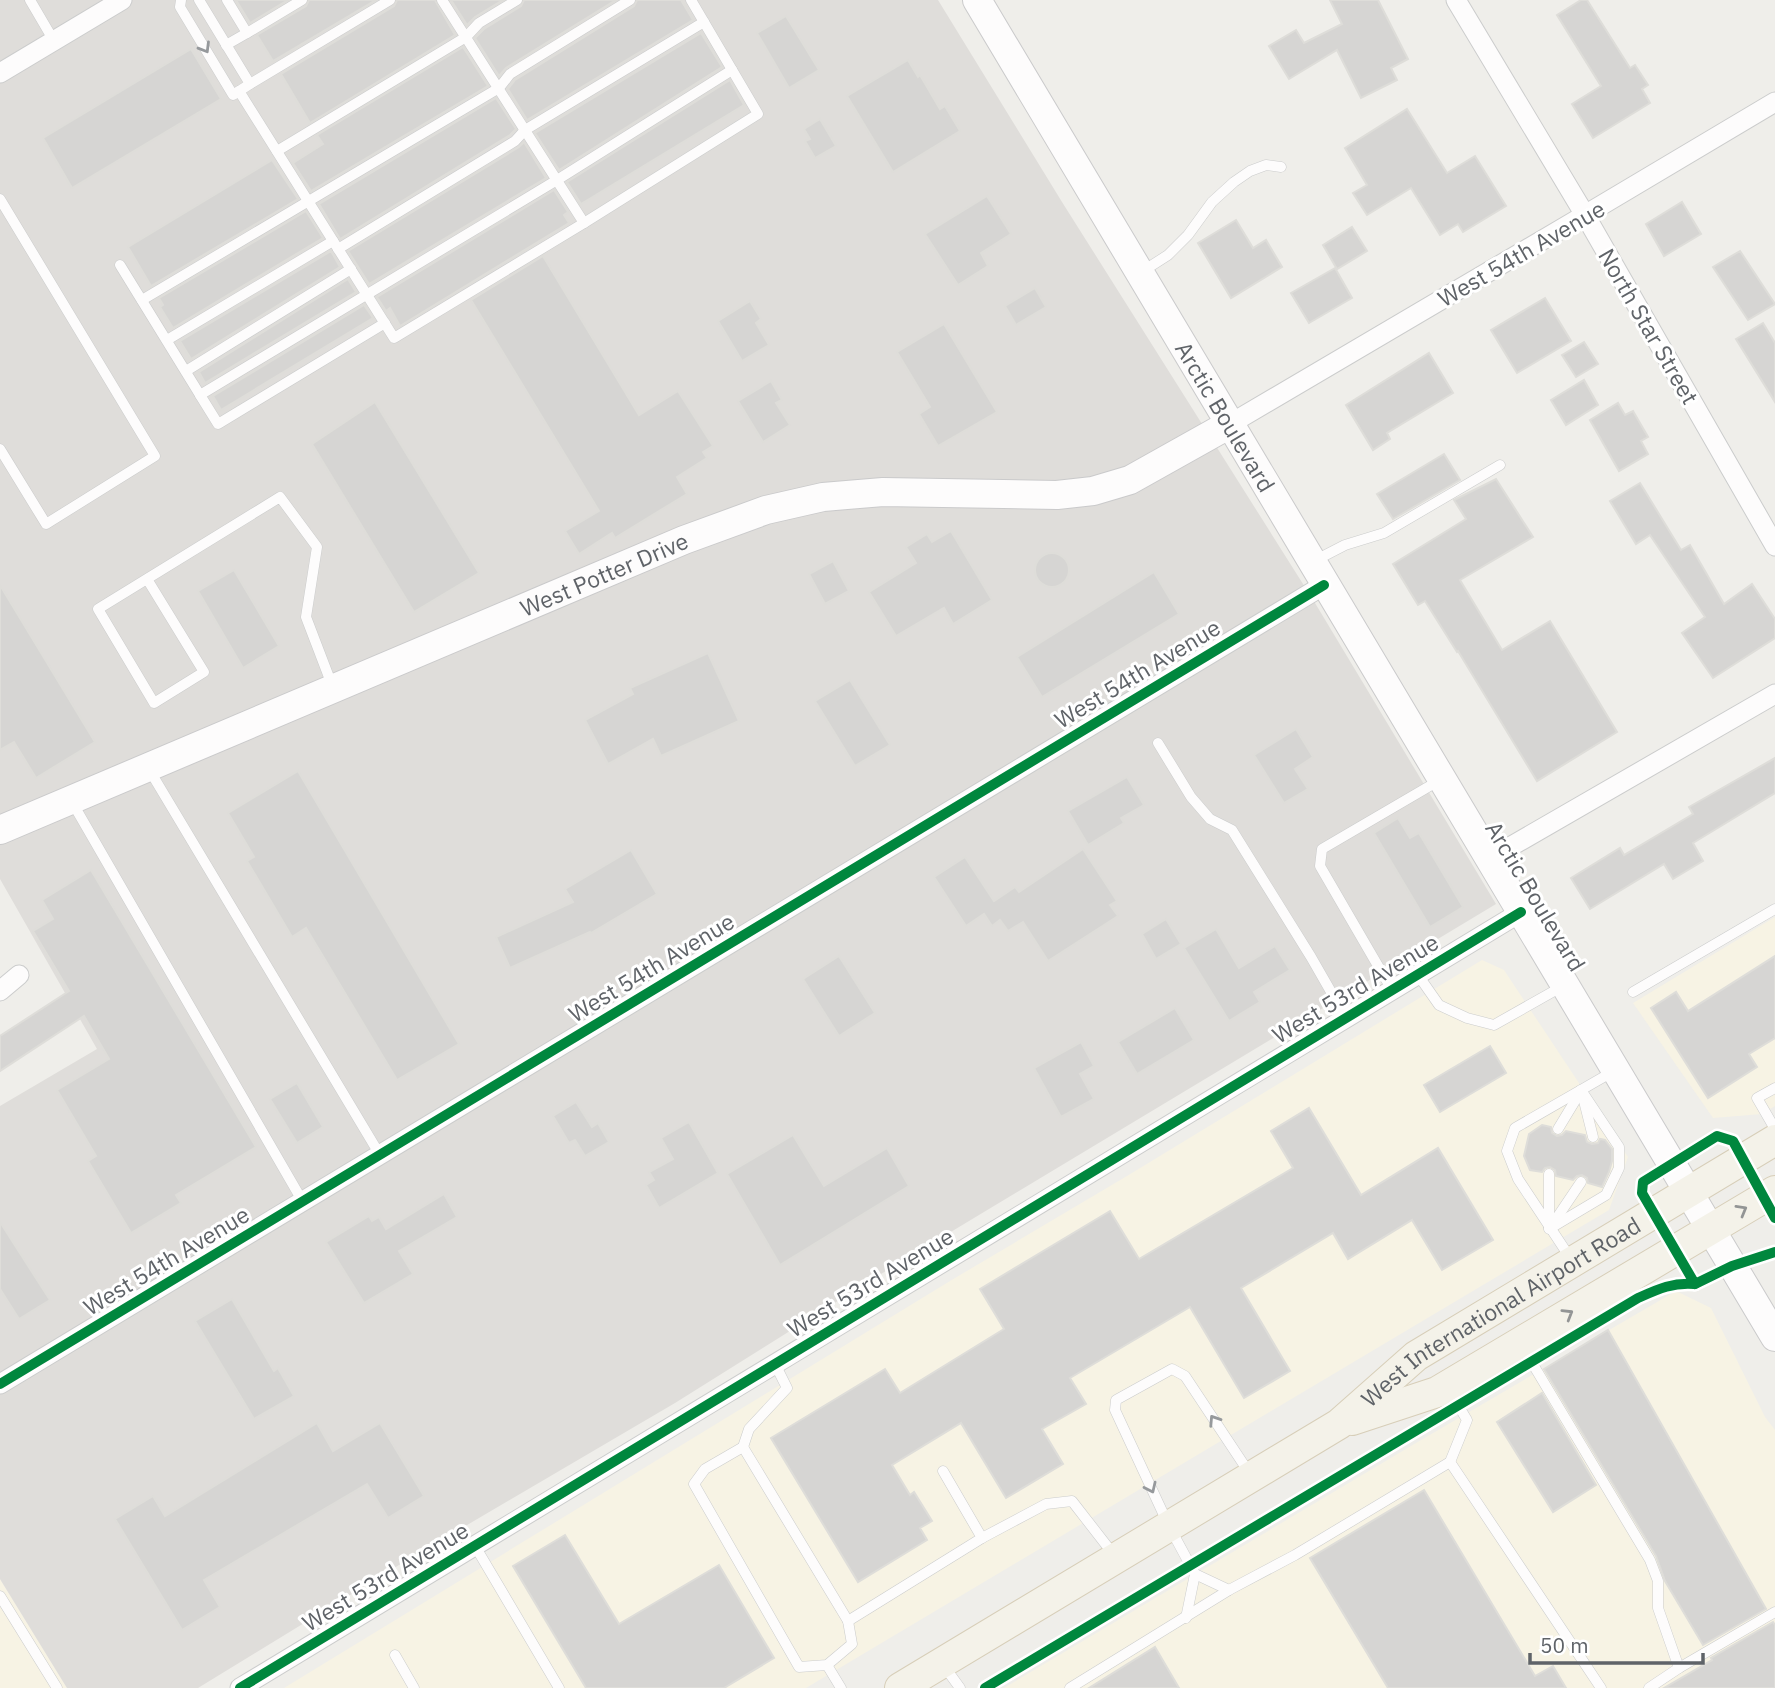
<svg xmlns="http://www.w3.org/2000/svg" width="1775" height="1688" viewBox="0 0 1775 1688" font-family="'IBM Plex Sans',sans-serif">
<rect width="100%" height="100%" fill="#efeeea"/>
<g fill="#f7f3e4">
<polygon points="1775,917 1775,1106 1762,1114 1713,1118 1633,1003"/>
<polygon points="1482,960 1504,970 1628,1157 1609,1210 806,1688 284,1688 950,1281 1127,1176"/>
<polygon points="1676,1291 1711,1308 1765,1417 1775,1430 1775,1688 1004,1688 1416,1443"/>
<polygon points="0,1579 67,1688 0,1688"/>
</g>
<polygon fill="#dfddda" points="0,0 938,0 1062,202 1315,603 1496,904 876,1277 675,1403 399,1565 198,1688 67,1688 0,1579 0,1106 97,1049 0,879"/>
<g fill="#d6d5d3" stroke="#deddd9" stroke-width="2">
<polygon points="236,0 288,0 250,23"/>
<polygon points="309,0 376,0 273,61 257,35 306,6"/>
<polygon points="397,0 435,0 455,35 310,123 281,74 394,6"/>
<polygon points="451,0 503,0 475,17 467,25"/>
<polygon points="524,0 616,0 506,68 499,76 475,38 484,29 521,6"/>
<polygon points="637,0 681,0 693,20 527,120 508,89 515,80 634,6"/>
<polygon points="1330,0 1378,0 1408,59 1391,68 1397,80 1361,98 1337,50 1289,79 1269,46 1296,30 1304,43 1342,24"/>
<polygon points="1581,0 1587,0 1630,68 1635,65 1648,85 1642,89 1650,103 1593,138 1572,104 1601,86 1557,15"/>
<polygon points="786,16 819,70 789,88 757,33"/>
<polygon points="701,33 722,67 559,170 535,133"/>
<polygon points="463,47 488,86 311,191 293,163 323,144 317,135"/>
<polygon points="191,49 221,99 72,188 43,138"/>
<polygon points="908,60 918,77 920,75 940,109 945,106 960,131 893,172 847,96"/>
<polygon points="730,80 744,105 581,204 567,182"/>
<polygon points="496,98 516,129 510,135 340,239 319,204"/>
<polygon points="1407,109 1447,173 1475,156 1506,206 1463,232 1458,224 1440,235 1411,188 1367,215 1353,193 1367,185 1345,148"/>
<polygon points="820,119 836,146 815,158 805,141 810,139 804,129"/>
<polygon points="524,142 546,178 369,284 348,251 519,147"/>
<polygon points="272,160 298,199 151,286 128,247"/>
<polygon points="554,190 568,212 564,215 569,223 400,326 390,308 386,311 377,297"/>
<polygon points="987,196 1011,234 981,253 988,266 958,285 925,234"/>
<polygon points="1682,202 1701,234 1664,256 1646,224"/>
<polygon points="306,211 323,238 173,328 160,307 163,305 159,298"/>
<polygon points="1236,220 1253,248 1266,240 1282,267 1231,298 1198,243"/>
<polygon points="1352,227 1367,251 1337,269 1323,245"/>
<polygon points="331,251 340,267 191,359 180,341"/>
<polygon points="1740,251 1775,304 1748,320 1713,267"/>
<polygon points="543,256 639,415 678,391 713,446 703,452 707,458 677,477 687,494 615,538 612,533 579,554 565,531 599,511 471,300"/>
<polygon points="1335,268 1352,298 1309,323 1291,293"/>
<polygon points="348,279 356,292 205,383 199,372"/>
<polygon points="1035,288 1046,307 1016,325 1005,306"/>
<polygon points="1545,298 1571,341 1517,373 1491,330"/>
<polygon points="750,301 761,319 756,323 769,345 742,361 718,321"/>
<polygon points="364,305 373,318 221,410 213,396"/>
<polygon points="1763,323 1775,343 1775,402 1736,339"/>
<polygon points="944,324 997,412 938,446 919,414 930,407 897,352"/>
<polygon points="1584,342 1598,364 1576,377 1562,355"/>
<polygon points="1429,353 1453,393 1387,433 1390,439 1373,450 1346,405"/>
<polygon points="1584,380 1598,405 1566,425 1551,400"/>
<polygon points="771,381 782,400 776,403 790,425 763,442 738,401"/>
<polygon points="375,402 479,573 414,612 312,444"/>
<polygon points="1618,403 1625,415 1633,411 1648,437 1641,441 1648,454 1619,471 1590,420"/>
<polygon points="1444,454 1460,480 1393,519 1377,494"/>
<polygon points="1496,479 1533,537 1460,580 1502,650 1550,621 1617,732 1537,781 1458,651 1457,652 1425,601 1418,605 1393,564 1466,519 1454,500"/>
<polygon points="1640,483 1681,550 1690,545 1724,604 1752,584 1775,619 1775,638 1713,678 1682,633 1705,617 1650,535 1636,544 1610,501"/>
<polygon points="951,531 992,600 953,624 944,608 896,636 869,592 916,563 906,547 927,534 932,542"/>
<circle cx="1052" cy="570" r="17"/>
<polygon points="833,561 849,591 825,604 809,574"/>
<polygon points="234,570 279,646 243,668 198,591"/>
<polygon points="1154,572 1179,614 1042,697 1017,657"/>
<polygon points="0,585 95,742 36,778 14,742 0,750"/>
<polygon points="708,653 739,721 661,756 653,739 608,764 585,720 633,694 630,688"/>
<polygon points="850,680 890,745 855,766 815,701"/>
<polygon points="1296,729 1313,757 1295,769 1308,789 1284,803 1254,755"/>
<polygon points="1775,758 1775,793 1693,843 1703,861 1673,879 1664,864 1590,909 1571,878 1620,848 1624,855 1693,814 1689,807"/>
<polygon points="298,771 459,1044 397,1080 306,928 292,937 247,861 254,857 228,813"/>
<polygon points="1127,777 1144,805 1121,818 1124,823 1088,845 1068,811"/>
<polygon points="1398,818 1410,838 1419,833 1463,907 1430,927 1374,833"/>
<polygon points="1083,849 1117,901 1110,905 1118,916 1048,961 1023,922 1008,931 1000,920 992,926 984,914 966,926 934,877 965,857 994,901 1015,887 1019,892"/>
<polygon points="631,850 657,894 591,933 590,932 510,968 496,937 573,902 565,889"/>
<polygon points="91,870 256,1147 176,1195 181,1203 131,1233 88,1161 96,1156 57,1090 109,1059 84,1016 0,1071 0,1036 69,991 33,931 53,919 42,900"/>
<polygon points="1166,919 1181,944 1156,959 1142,934"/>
<polygon points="1216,929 1239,968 1275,946 1290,970 1254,992 1260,1002 1229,1021 1184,948"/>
<polygon points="839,956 875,1013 839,1036 803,979"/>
<polygon points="1775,956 1775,1038 1749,1054 1757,1067 1708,1098 1651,1008 1676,992 1688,1011"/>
<polygon points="1175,1008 1194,1040 1137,1074 1118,1042"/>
<polygon points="1081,1042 1094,1066 1080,1074 1094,1099 1061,1117 1034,1068"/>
<polygon points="1490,1046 1506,1073 1440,1112 1424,1085"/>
<polygon points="297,1083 323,1127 297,1143 270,1099"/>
<polygon points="576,1102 592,1127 598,1123 609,1142 585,1156 575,1140 569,1143 553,1116"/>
<polygon points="1309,1108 1361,1195 1438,1148 1493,1240 1442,1270 1412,1220 1348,1259 1333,1233 1241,1288 1290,1371 1244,1398 1190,1307 1070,1378 1086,1404 1042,1429 1063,1464 1006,1498 961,1423 892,1465 910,1495 914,1492 932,1521 920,1528 927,1540 858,1582 771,1438 885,1369 900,1393 1004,1329 980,1289 1110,1211 1139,1259 1293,1168 1271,1131"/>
<polygon points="689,1122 718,1173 659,1208 646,1185 654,1180 649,1172 673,1159 661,1138"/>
<polygon points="1542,1125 1551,1127 1552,1133 1557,1136 1562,1135 1566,1131 1585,1135 1587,1142 1592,1144 1598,1143 1600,1139 1605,1140 1612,1149 1612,1161 1609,1172 1602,1187 1588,1183 1587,1178 1582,1175 1577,1176 1573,1180 1556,1176 1555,1170 1550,1167 1545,1168 1542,1172 1530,1170 1524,1156 1529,1134"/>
<polygon points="793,1135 824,1186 887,1148 909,1186 780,1265 727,1174"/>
<polygon points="444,1194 457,1217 399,1251 413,1274 364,1303 326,1242 369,1216 372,1221 379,1217 386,1229"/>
<polygon points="0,1222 50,1300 19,1319 0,1289"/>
<polygon points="232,1299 274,1371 278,1368 294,1396 254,1419 195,1321"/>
<polygon points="1608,1330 1766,1609 1703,1645 1665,1581 1656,1556 1544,1369"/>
<polygon points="1542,1393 1596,1485 1553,1512 1497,1422"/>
<polygon points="317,1423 333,1451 380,1423 424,1496 388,1518 367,1484 204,1580 220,1607 182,1630 115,1519 153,1496 165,1516"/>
<polygon points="1424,1490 1535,1676 1553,1666 1566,1688 1388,1688 1310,1558"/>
<polygon points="565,1535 619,1624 719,1565 774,1658 724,1688 586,1688 513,1566"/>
<polygon points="1773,1622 1775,1625 1775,1688 1664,1688 1712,1660 1711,1658"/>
<polygon points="1155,1647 1179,1688 1089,1688"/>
</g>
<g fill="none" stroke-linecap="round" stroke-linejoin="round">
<g stroke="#cbcccc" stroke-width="11">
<g id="lane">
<polyline points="30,0 54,41"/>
<polyline points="181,0 180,7 233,95 250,84 199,0"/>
<polyline points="227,0 247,33 302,0"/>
<polyline points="226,45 247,33"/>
<polyline points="250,84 390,0"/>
<polyline points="239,91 394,338 584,223 442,0"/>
<polyline points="277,151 466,37 479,23 517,0"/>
<polyline points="0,199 155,456 46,524 0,449"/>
<polyline points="584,223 758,114 691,0"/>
<polyline points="338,249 515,141 525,130 704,22"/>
<polyline points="120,265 200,395 557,180 732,70"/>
<polyline points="1143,271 1168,255 1188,235 1212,202 1234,182 1250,171 1266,165 1281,167"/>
<polyline points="142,300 499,88 510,74 630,0"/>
<polyline points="167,340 333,241"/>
<polyline points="186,371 351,269"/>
<polyline points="200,395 218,424 385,323"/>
<polyline points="1314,561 1345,545 1384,533 1500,465"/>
<polyline points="147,579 204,672 154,703 98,609 280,497 317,547 306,617 332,685"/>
<polyline points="1158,743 1191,797 1210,819 1232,830 1311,957 1346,1018"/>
<polyline points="150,771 380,1155"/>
<polyline points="72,802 303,1202"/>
<polyline points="1418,975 1439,1005 1467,1018 1494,1025 1563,986"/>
<polyline points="1392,990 1320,866 1322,849 1440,780"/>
<polyline points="1633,992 1775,909"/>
<polyline points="1775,1088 1757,1098 1775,1129"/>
<polyline points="1583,1097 1593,1137"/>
<polyline points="1558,1129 1581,1091"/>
<polyline points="1549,1174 1549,1228"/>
<polyline points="1552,1225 1581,1182"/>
<polyline points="1549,1229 1606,1195 1619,1168 1619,1147 1581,1090"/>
<polyline points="1571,1259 1518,1179 1507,1151 1515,1128 1614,1071"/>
<polyline points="1522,1346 1650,1560 1658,1581 1658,1608 1679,1668 1649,1688"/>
<polyline points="1449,1390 1467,1420 1450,1462"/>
<polygon points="743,1447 848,1621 852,1644 827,1665 799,1667 694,1484 705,1469"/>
<polyline points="743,1447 749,1429 787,1388 775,1364"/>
<polyline points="982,1538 1046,1504 1072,1501 1114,1555"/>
<polyline points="475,1546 559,1688"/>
<polyline points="1229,1590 1195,1574 1169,1526 1115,1410 1116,1400 1172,1369 1185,1376 1250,1474"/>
<polyline points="0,1596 57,1688"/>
<polyline points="1186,1618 1195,1574"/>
<polyline points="848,1621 982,1538 943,1471"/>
<polyline points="395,1655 414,1688"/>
<polyline points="827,1665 841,1688"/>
<polyline points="944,1666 960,1688"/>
<polyline points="1679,1668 1775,1612"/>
<polyline points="1070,1688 1229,1590 1295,1555 1450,1462 1601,1688"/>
</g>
</g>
<g stroke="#cbcccc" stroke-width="21">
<g id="street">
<polyline points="1456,0 1585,215 1775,546"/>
<polyline points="0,73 122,0"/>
<polyline points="1230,424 1585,215 1775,102"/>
<polyline points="1489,859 1775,694"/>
<polyline points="0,991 19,975"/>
<polyline points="0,1384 1324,585"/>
<polyline points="240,1688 1521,912"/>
</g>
</g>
<g stroke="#cacacb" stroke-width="30">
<g id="secondary">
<path id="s1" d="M977 0 1775 1337"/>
<path id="s2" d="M0 830 684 540 766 510 823 497 883 492 1057 495 1093 491 1130 480 1230 424"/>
</g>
</g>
<g stroke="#d7ceb8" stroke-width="32">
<g id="primary">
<polyline points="1352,1420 1437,1392 1775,1191"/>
<path id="s3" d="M900 1688 1339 1424 1416 1356 1775 1140"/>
</g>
</g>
<use href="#lane" stroke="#fdfcfc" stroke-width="10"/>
<use href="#street" stroke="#fdfcfc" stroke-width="19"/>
<use href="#secondary" stroke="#fdfcfc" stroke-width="28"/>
<use href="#primary" stroke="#f4f2e9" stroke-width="30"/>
<g stroke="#fff" stroke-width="15">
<g id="cycleway">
<polyline points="1775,1218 1733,1141 1717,1136 1643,1182 1642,1193 1695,1284 1732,1266 1775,1252"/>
<polyline points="0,1384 1324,585"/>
<polyline points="240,1688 1521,912"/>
<path d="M985 1688 1638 1298C1658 1289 1673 1282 1695 1284"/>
</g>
</g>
<use href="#cycleway" stroke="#00873e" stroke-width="10"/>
</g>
<defs><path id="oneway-chevron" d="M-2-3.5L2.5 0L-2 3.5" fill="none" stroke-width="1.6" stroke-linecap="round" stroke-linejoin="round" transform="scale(1.75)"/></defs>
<g stroke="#96999c">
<use href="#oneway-chevron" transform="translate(205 48) rotate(59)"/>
<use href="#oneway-chevron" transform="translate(1214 1420) rotate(-123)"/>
<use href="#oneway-chevron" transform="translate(1151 1488) rotate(65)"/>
</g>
<g stroke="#939595">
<use href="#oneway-chevron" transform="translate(1742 1210) rotate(-30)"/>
<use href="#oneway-chevron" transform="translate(1568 1314) rotate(-31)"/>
</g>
<g text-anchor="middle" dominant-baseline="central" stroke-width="6" stroke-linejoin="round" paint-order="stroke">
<g font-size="23" fill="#5f6368" stroke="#fff">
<text transform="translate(1521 253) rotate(-30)">West 54th Avenue</text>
<text transform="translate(1649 326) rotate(60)">North Star Street</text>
<text stroke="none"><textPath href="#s1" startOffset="485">Arctic Boulevard</textPath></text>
<text stroke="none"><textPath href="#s2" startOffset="656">West Potter Drive</textPath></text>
<text transform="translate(1137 673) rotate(-31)">West 54th Avenue</text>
<text transform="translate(1536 896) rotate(59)">Arctic Boulevard</text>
<text transform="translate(651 967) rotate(-31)">West 54th Avenue</text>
<text transform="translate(1355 988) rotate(-31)">West 53rd Avenue</text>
<text transform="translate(166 1260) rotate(-31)">West 54th Avenue</text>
<text transform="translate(870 1282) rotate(-31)">West 53rd Avenue</text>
<text stroke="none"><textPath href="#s3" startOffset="710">West International Airport Road</textPath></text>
<text transform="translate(385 1576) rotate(-31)">West 53rd Avenue</text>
</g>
</g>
<path d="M1530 1653v10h173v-10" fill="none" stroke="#5f6368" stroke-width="3.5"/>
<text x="1540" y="1653" font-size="21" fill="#5f6368" stroke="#ffffff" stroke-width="5" paint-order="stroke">50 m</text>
</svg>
